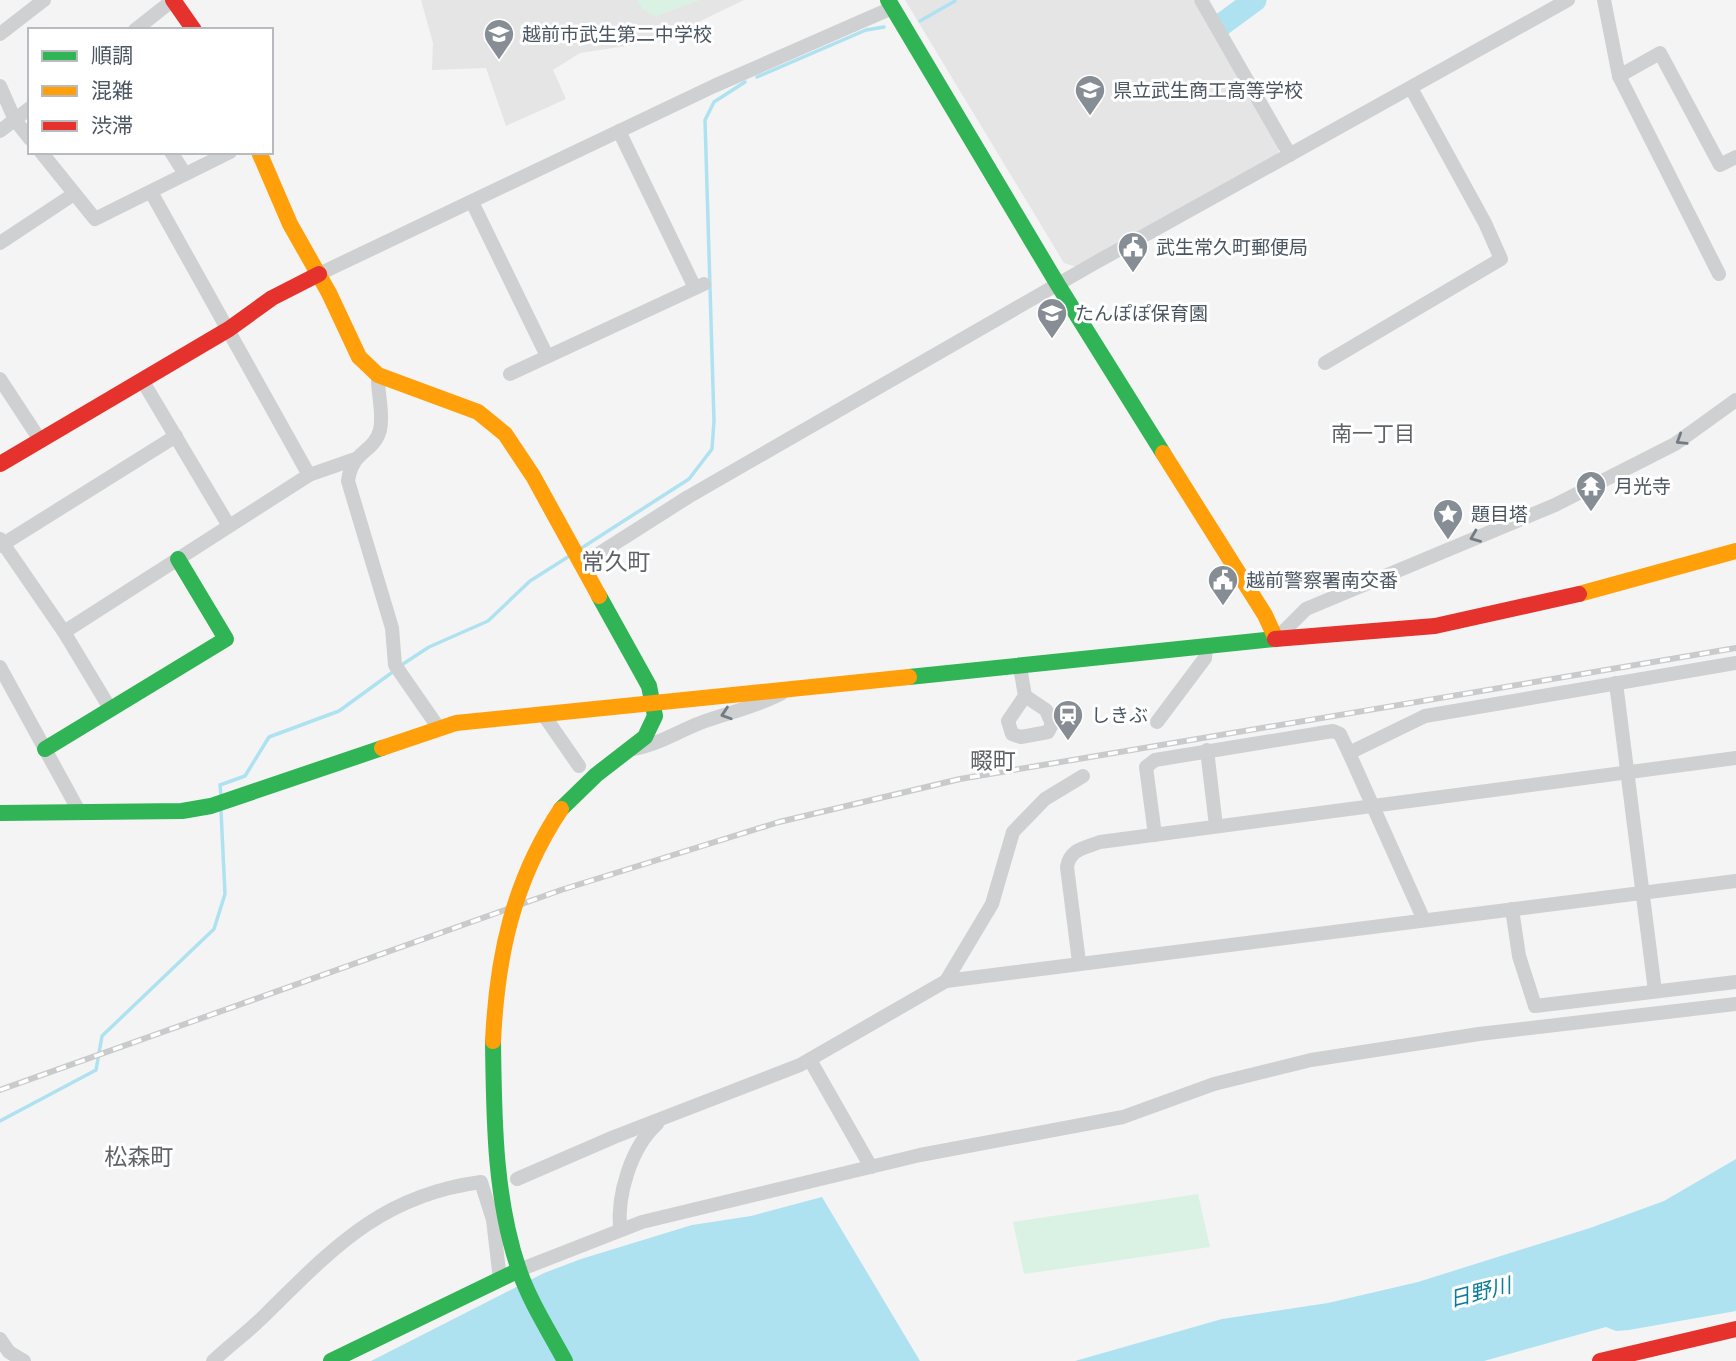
<svg xmlns="http://www.w3.org/2000/svg" width="1736" height="1361" viewBox="0 0 1736 1361" font-family="'Archivo Narrow','Noto Sans JP',sans-serif">
<rect width="100%" height="100%" fill="#f4f4f4"/>
<g fill="#e6e5e6">
<polygon points="421,0 744,0 659,41 580,53 553,70 566,99 506,126 486,68 432,70 433,43"/>
<polygon points="905,0 1193,0 1279,148 1278,154 1076,267 1064,263"/>
</g>
<g fill="#d9f2e3">
<polygon points="637,0 700,0 656,16 643,10"/>
<polygon points="1198,1194 1210,1247 1024,1274 1013,1222"/>
</g>
<g fill="#aee2f0">
<polygon points="1736,1159 1736,1311 1629,1330 1616,1331 1606,1327 1484,1361 1075,1361 1222,1319 1328,1303 1418,1282 1590,1228 1664,1201"/>
<polygon points="822,1197 920,1361 371,1361 544,1273 581,1259 692,1225 751,1216"/>
</g>
<g fill="none" stroke-linecap="round" stroke-linejoin="round">
<g stroke="#aee2f0" stroke-width="3.5">
<polyline points="920,21 955,1"/>
<polyline points="757,77 866,30 884,27"/>
<polyline points="580,549 689,479 712,449 714,421 705,120 714,102 745,82"/>
<polyline points="400,666 429,647 488,621 530,581 571,555"/>
<polyline points="221,796 220,785 245,776 269,737 339,711 394,671"/>
<polyline points="0,1121 96,1070 102,1036 214,929 225,894 221,811"/>
</g>
<polyline stroke="#aee2f0" stroke-width="23" points="1221,25 1255,0"/>
<g stroke="#ced0d2" stroke-width="14">
<polyline points="1201,0 1290,155"/>
<polyline points="1604,0 1619,76 1719,274"/>
<polyline points="135,30 173,0"/>
<polyline points="0,34 44,0"/>
<polyline points="1619,76 1660,53 1720,165 1736,157"/>
<polyline points="0,86 15,120 30,139"/>
<polyline points="0,131 30,108"/>
<polyline points="619,131 695,288"/>
<polyline points="41,152 95,219 230,152"/>
<polyline points="171,152 185,174"/>
<polyline points="151,192 309,475"/>
<polyline points="472,202 547,356"/>
<polyline points="0,243 74,194"/>
<polyline points="319,274 714,86 892,8"/>
<polyline points="1325,363 1501,259 1485,223 1411,88"/>
<polyline points="510,374 704,284"/>
<path d="M378 375C377 392 384 413 380 430 374 453 352 450 348 481L392 628 395 665 438 727"/>
<polyline points="0,379 40,440"/>
<polyline points="142,380 229,526"/>
<polyline points="0,539 64,632 111,710"/>
<polyline points="0,546 176,436"/>
<polyline points="581,565 688,497 1093,264 1568,0"/>
<polyline points="64,632 309,475 355,459"/>
<polyline points="1276,639 1306,609 1555,505 1675,444 1736,400"/>
<polyline points="0,667 80,813"/>
<polyline points="1020,667 1025,696"/>
<polyline points="1616,683 1655,991"/>
<polygon points="1025,696 1046,710 1052,724 1048,732 1021,737 1012,734 1008,721"/>
<polyline points="543,714 579,766"/>
<polyline points="1157,722 1205,658 1206,647"/>
<path d="M633 749C657 745 677 732 700 723 727 713 756 707 782 693"/>
<polyline points="1207,750 1216,826"/>
<polyline points="1349,753 1425,716 1736,663"/>
<polyline points="1155,835 1146,767 1155,760 1333,731 1340,734 1349,753 1423,918"/>
<polyline points="1512,909 1519,956 1535,1006 1736,982"/>
<path d="M1079 962 1067 867C1070 849 1084 848 1100 842L1736 758"/>
<polyline points="946,981 992,904 1013,832 1045,799 1083,776"/>
<polyline points="810,1060 871,1167"/>
<polyline points="517,1179 614,1137 800,1065 946,981 1736,881"/>
<path d="M620 1229C617 1195 631 1147 657 1124"/>
<polyline points="519,1270 642,1222 920,1155 1123,1117 1214,1084 1311,1060 1479,1034 1736,1004"/>
<polyline points="0,1339 9,1352 24,1361"/>
<path d="M213 1361C231 1344 252 1329 269 1311 335 1246 383 1195 481 1182L493 1220 500 1279"/>
</g>
<g stroke="#30b455" stroke-width="16">
<polyline points="888,0 1058,285 1163,453"/>
<polyline points="909,677 1275,639"/>
<polyline points="45,749 226,639 178,559"/>
<polyline points="561,809 596,775 645,737 655,716 649,686 599,596"/>
<polyline points="0,813 182,811 211,806 382,748"/>
<path d="M493 1041C494 1117 494 1197 519 1270 530 1302 549 1331 565 1361"/>
<polyline points="331,1361 519,1270"/>
</g>
<g stroke="#ff9f0a" stroke-width="16">
<polyline points="259,152 290,224 329,293 359,357 378,375 478,412 505,434 533,476 599,596"/>
<polyline points="1163,453 1265,615 1276,639"/>
<polyline points="1579,594 1736,551"/>
<polyline points="382,748 456,723 909,677"/>
</g>
<g stroke="#e5322d" stroke-width="16">
<polyline points="173,0 194,30"/>
<polyline points="0,464 229,329 272,298 319,274"/>
<polyline points="1275,639 1435,626 1579,594"/>
<polyline points="1600,1361 1736,1329"/>
</g>
<g stroke="#c9cacc" stroke-width="6">
<polyline id="rail" points="0,1090 561,890 779,822 960,779 1736,648"/>
</g>
<use href="#rail" stroke="#fff" stroke-width="3.5" stroke-dasharray="10" stroke-linecap="butt"/>
<path stroke="#ff9f0a" stroke-width="16" d="M493 1041C497 956 513 881 561 809"/>
</g>
<defs><path id="oneway-chevron" d="M-2-3.5L2.5 0L-2 3.5" fill="none" stroke-width="1.6" stroke-linecap="round" stroke-linejoin="round" transform="scale(1.75)"/></defs>
<g stroke="#727b83">
<use href="#oneway-chevron" transform="translate(1681 440) rotate(148)"/>
<use href="#oneway-chevron" transform="translate(1475 537) rotate(158)"/>
<use href="#oneway-chevron" transform="translate(726 714) rotate(162)"/>
</g>
<defs>
<g id="school-pin" transform="scale(1.575)"><path d="M0 17L-7.5 6A9.5 9.5 0 1 1 7.5 6Z" fill="#868d94" stroke="#fff"/><path d="M0-5L7-2L0 1L-7-2ZM-4 1L0 2.5L4 1V4Q0 6-4 4Z" fill="#fff"/></g>
<g id="civic-pin" transform="scale(1.575)"><path d="M0 17L-7.5 6A9.5 9.5 0 1 1 7.5 6Z" fill="#868d94" stroke="#fff"/><path d="M-.6-6.5H3V-4.5H.6V-3L4-1V1h2V6H-6V1h2V-1L-.6-3ZM-1.2 2.5V6h2.4V2.5Z" fill="#fff"/></g>
<g id="temple-pin" transform="scale(1.575)"><path d="M0 17L-7.5 6A9.5 9.5 0 1 1 7.5 6Z" fill="#868d94" stroke="#fff"/><path d="M0-6L5-2H3V0L6.5 2.5H4V6H1.5V3h-3V6H-4V2.5H-6.5L-3 0V-2H-5Z" fill="#fff"/></g>
<g id="sight-pin" transform="scale(1.575)"><path d="M0 17L-7.5 6A9.5 9.5 0 1 1 7.5 6Z" fill="#868d94" stroke="#fff"/><path d="M0-6L1.8-2.2L6-1.7L2.9 1.2L3.7 5.4L0 3.3L-3.7 5.4L-2.9 1.2L-6-1.7L-1.8-2.2Z" fill="#fff"/></g>
<g id="station-pin" transform="scale(1.575)"><path d="M0 17L-7.5 6A9.5 9.5 0 1 1 7.5 6Z" fill="#868d94" stroke="#fff"/><path d="M-3-6H3Q5-6 5-4V2Q5 4 3 4L4.5 6H3L1.5 4h-3L-3 6H-4.5L-3 4Q-5 4-5 2V-4Q-5-6-3-6ZM-3.5-4v3h7v-3ZM-3.5 1v1.5H-2V1ZM2 1v1.5H3.5V1Z" fill="#fff"/></g>
</defs>
<g fill-rule="evenodd">
<use href="#school-pin" x="499" y="34"/>
<use href="#school-pin" x="1090" y="90"/>
<use href="#civic-pin" x="1133" y="247"/>
<use href="#school-pin" x="1052" y="313"/>
<use href="#temple-pin" x="1591" y="486"/>
<use href="#sight-pin" x="1448" y="514"/>
<use href="#civic-pin" x="1223" y="580"/>
<use href="#station-pin" x="1068" y="715"/>
</g>
<g text-anchor="middle" dominant-baseline="central" stroke-width="6" stroke-linejoin="round" paint-order="stroke">
<g font-size="19" fill="#4a5661" stroke="#fff" text-anchor="start">
<text x="522" y="34">越前市武生第二中学校</text>
<text x="1113" y="90">県立武生商工高等学校</text>
<text x="1156" y="247">武生常久町郵便局</text>
<text x="1075" y="313">たんぽぽ保育園</text>
<text x="1614" y="486">月光寺</text>
<text x="1471" y="514">題目塔</text>
<text x="1246" y="580">越前警察署南交番</text>
<text x="1091" y="715">しきぶ</text>
</g>
<g font-size="21" fill="#5f6368" stroke="#fff">
<text x="1373" y="433">南一丁目</text>
</g>
<g font-size="21" font-style="italic" fill="#0c7c9b" stroke="#fff">
<text transform="translate(1480 1292) rotate(-14)">日野川</text>
</g>
<g font-size="23" fill="#5f6368" stroke="#fff">
<text x="616" y="561">常久町</text>
<text x="993" y="760">畷町</text>
<text x="139" y="1156">松森町</text>
</g>
</g>
<rect x="28" y="28" width="245" height="126" fill="#ffffff" stroke="#b7bbc0" stroke-width="2"/>
<rect x="42" y="51" width="35" height="10" fill="#30b455" stroke="#b7bbc0" stroke-width="2"/>
<text x="91" y="63" font-size="21" fill="#4a5661">順調</text>
<rect x="42" y="86" width="35" height="10" fill="#ff9f0a" stroke="#b7bbc0" stroke-width="2"/>
<text x="91" y="98" font-size="21" fill="#4a5661">混雑</text>
<rect x="42" y="121" width="35" height="10" fill="#e5322d" stroke="#b7bbc0" stroke-width="2"/>
<text x="91" y="133" font-size="21" fill="#4a5661">渋滞</text>
</svg>
